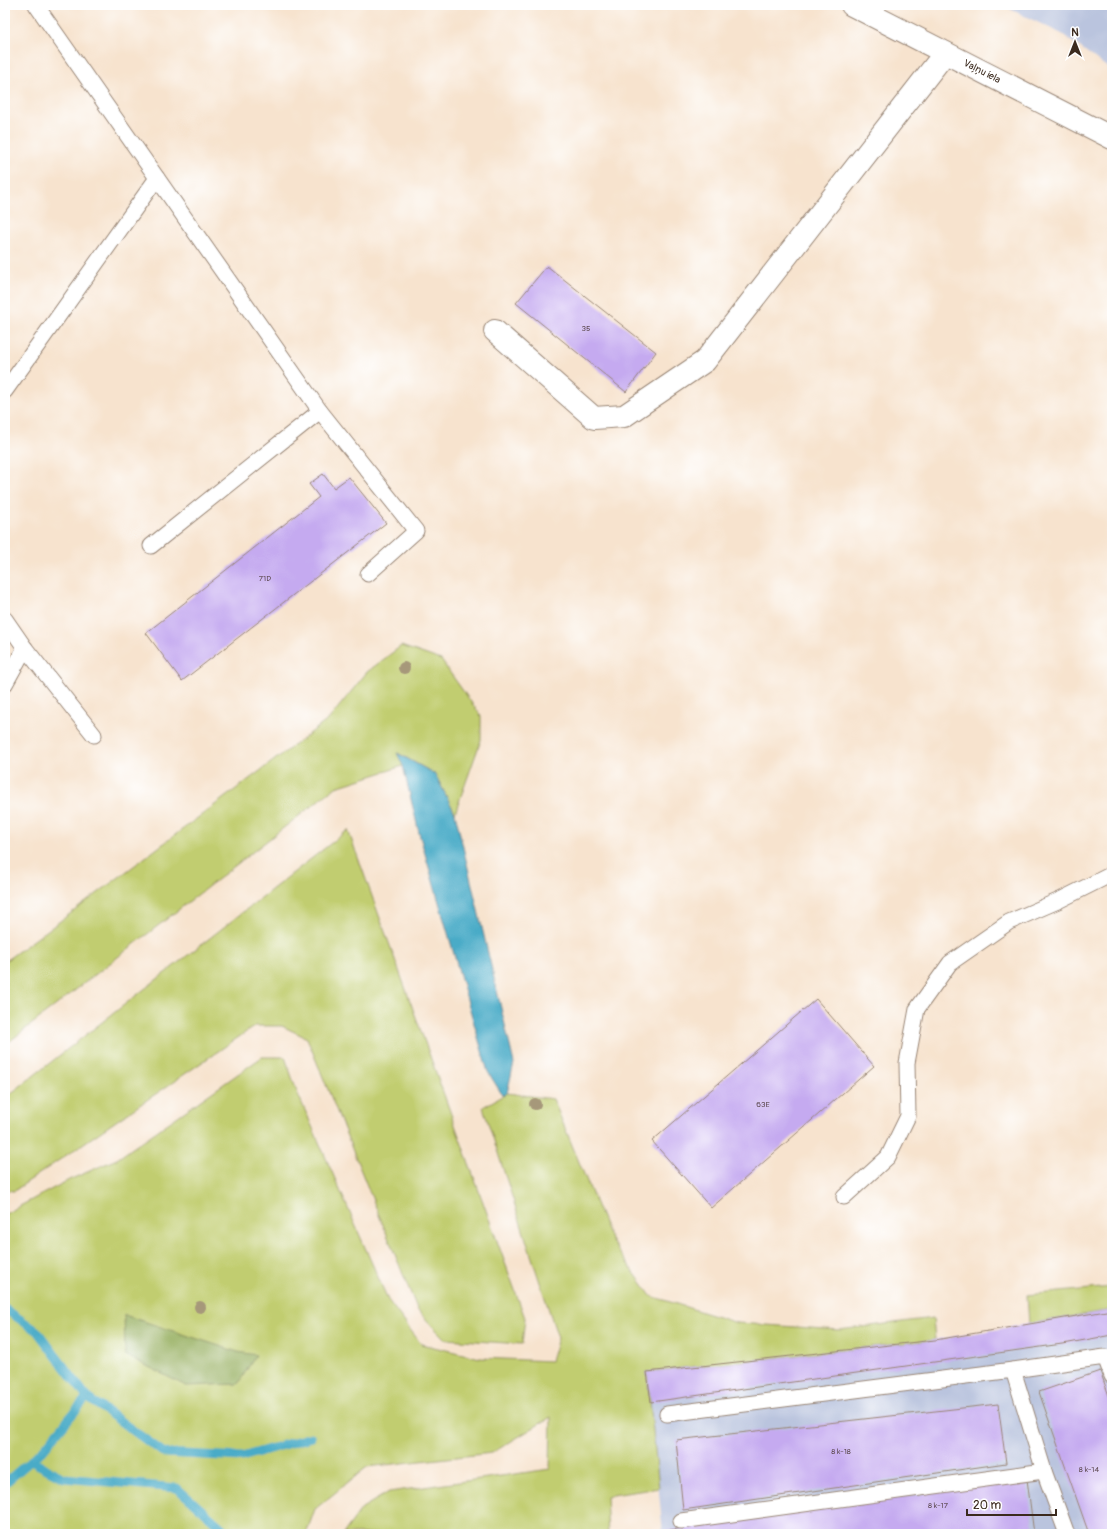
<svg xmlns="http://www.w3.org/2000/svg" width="1117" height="1539" viewBox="0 0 1117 1539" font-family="Pangolin,sans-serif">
<rect width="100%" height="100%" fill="#fff"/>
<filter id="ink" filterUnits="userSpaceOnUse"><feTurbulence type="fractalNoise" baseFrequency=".025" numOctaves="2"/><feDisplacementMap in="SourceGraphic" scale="8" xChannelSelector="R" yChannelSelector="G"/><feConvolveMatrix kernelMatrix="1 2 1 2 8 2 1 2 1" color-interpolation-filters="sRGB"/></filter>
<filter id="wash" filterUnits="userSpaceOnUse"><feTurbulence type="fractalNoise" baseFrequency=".012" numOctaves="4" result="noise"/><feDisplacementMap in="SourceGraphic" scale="16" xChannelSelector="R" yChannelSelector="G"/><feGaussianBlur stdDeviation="0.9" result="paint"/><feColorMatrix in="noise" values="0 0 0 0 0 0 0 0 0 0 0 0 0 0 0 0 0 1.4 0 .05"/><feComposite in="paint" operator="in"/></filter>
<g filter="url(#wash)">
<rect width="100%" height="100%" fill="#f7e3ce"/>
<g fill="#bac4de">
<polygon points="1002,5 1112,5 1112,71 1062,34"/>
<polygon points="1112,1310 1112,1534 663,1534 647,1372 935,1340"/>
</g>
<g fill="#c1cd6f" stroke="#7e7c46">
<polygon points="401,646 441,660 481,716 481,740 455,813 435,774 398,753 403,766 336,787 5,1045 5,961 74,911 329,719 367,672"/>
<polygon points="348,830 525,1318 522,1344 445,1339 418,1311 307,1038 282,1026 255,1026 14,1191 5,1190 5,1098"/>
<polygon points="262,1057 285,1057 297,1092 388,1300 421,1344 480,1358 551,1361 558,1338 483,1107 507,1093 553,1099 612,1242 651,1296 737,1323 839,1330 933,1318 935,1340 647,1372 659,1488 606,1496 608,1534 343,1534 362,1508 389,1492 550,1469 551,1417 492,1453 367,1467 315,1509 306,1534 5,1534 5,1214 69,1180 117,1159"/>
<polygon points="1112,1287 1112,1310 1029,1324 1027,1295"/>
</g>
<polygon fill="#98b062" stroke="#6a6d40" points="124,1315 238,1352 256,1355 238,1384 186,1386 125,1355"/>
<polygon fill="#48abc7" stroke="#426a72" points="397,753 435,774 455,813 514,1063 507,1093 503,1096 488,1072 419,833 403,766"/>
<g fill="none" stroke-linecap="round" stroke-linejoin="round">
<g stroke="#48abc7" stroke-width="9">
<polyline points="5,1309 37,1331 87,1397 164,1453 242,1457 311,1437"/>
<polyline points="31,1461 64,1478 177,1488 229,1534"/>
<polyline points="5,1483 43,1450 87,1397"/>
</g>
</g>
<g id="blocks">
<g fill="#c5aaf0">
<polygon points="547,266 656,352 626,392 516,303"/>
<polygon points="323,474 334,488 349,477 386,523 182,681 146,633 319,497 309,484"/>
<polygon points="816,999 874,1066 711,1208 652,1141"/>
<polygon points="1112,1310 1112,1335 1069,1343 651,1402 647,1372 935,1340"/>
<polygon points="1100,1371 1112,1404 1112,1534 1089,1534 1039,1392"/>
<polygon points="998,1404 1006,1463 683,1510 676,1440"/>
<polygon points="1027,1479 1034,1534 663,1534 663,1531"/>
</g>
</g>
</g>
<g filter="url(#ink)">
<use href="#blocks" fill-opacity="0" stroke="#998676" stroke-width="1"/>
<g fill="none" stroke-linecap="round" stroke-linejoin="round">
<g stroke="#998676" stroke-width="17">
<g id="service">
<polyline points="36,5 320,411 151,546"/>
<polyline points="5,391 157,178"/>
<polyline points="320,411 416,531 368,574"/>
<polyline points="5,619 25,648 94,735"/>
<polyline points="5,684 25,648"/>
<polyline points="844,1197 888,1157 908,1116 907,1063 917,1009 950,963 1009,922 1060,900 1112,874"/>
<polyline points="1013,1370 1105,1357 1112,1376"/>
<polyline points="667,1414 1013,1370 1044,1471 1067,1534"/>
<polyline points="681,1521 1044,1471"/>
</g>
</g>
<g stroke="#998676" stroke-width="24">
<g id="minor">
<path id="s1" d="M852 5 1112 138"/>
<polyline points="495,331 594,418 624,416 705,361 945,53"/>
</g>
</g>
<use href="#service" stroke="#fff" stroke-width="15"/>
<use href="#minor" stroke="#fff" stroke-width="22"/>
</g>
<g fill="#a6987a">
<circle cx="404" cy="668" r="6"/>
<circle cx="535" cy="1104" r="6"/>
<circle cx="200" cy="1307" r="6"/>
</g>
</g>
<g text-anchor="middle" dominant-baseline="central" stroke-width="4" stroke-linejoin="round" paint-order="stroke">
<g font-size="8" fill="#5e4a52">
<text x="586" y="328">35</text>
<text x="265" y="578">71D</text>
<text x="763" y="1104">63E</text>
<text x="841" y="1451">8 k-18</text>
<text x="1089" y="1469">8 k-14</text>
<text x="938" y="1505">8 k-17</text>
</g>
<g font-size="10" fill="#3b2a1e" stroke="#fff">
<text stroke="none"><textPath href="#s1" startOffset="146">Vaļņu iela</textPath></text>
</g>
</g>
<rect width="1117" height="1539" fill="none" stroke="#fff" stroke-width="20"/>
<g transform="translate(1075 42)" stroke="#ffffff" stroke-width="3" paint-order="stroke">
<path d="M0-3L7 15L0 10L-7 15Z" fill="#3b2a1e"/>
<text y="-6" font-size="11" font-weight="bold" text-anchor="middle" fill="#3b2a1e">N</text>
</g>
<path d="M967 1509v6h89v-6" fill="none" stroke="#3b2a1e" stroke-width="2"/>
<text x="973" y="1509" font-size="12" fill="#3b2a1e" stroke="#ffffff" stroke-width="3" paint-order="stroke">20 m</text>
</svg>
